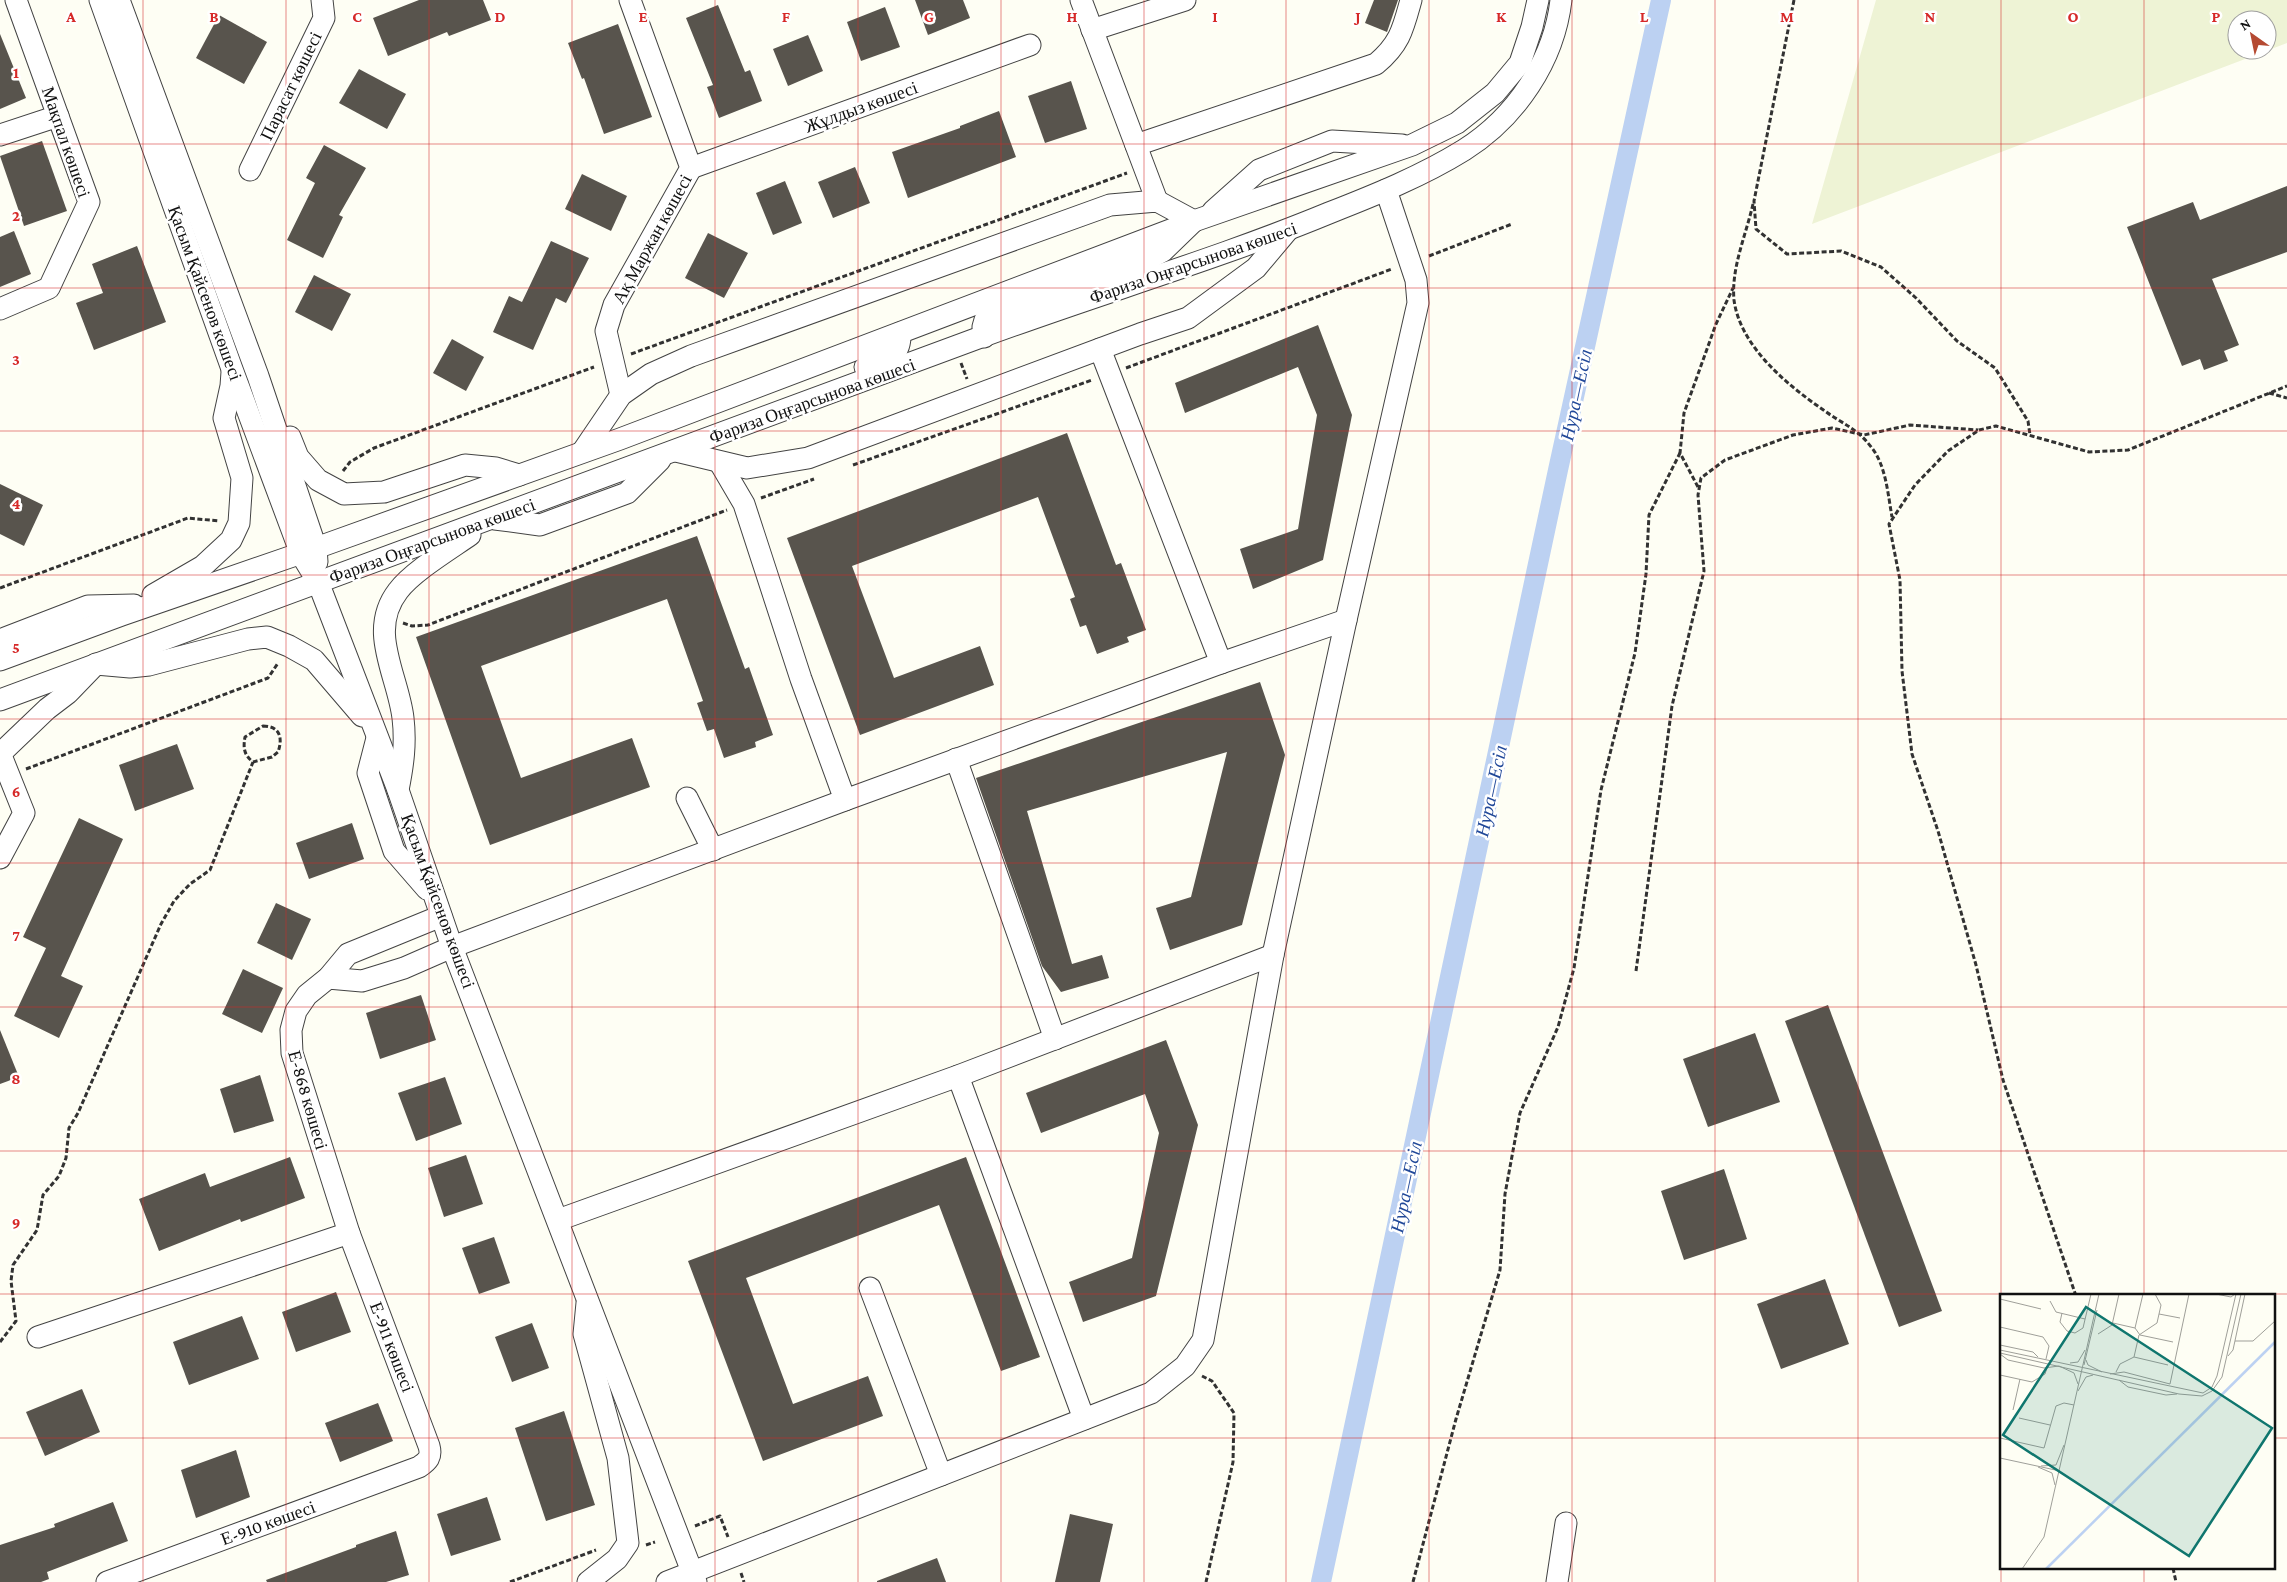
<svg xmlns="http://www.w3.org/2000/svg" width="2287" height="1582" viewBox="0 0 2287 1582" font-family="'Crimson Pro',serif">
<rect width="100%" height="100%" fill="#fefef4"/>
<path fill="#eef3d5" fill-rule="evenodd" d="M1876 0H2287V43L1812 224ZM2237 20H2267V50H2237Z"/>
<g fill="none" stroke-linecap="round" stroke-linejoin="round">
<polyline stroke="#bcd1f2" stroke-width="20" points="1321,1582 1558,470 1661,0"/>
</g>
<g fill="#58544d">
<polygon points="419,0 483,0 491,20 449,36 447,32 388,56 373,18"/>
<polygon points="915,0 963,0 970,18 928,35"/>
<polygon points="1374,0 1398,0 1387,32 1365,23"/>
<polygon points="718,5 745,72 750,70 762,101 719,118 707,87 713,85 686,18"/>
<polygon points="885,7 900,47 861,61 847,22"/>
<polygon points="219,15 267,42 244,84 196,58"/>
<polygon points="618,24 652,117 604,134 584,78 582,79 568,43"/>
<polygon points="0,34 26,98 0,109"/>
<polygon points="808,35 823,71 788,86 773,49"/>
<polygon points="359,69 406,94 387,129 339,103"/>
<polygon points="1071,81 1087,129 1045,143 1028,96"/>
<polygon points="999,111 1016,157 908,198 892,152 960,128 960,126"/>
<polygon points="42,141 67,211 24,226 0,156"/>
<polygon points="324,145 366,168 339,215 343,217 323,258 287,240 315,183 306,178"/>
<polygon points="855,167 870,203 833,218 818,182"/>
<polygon points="582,174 627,196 611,231 565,209"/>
<polygon points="785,181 802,223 773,235 756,193"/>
<polygon points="2287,186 2287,252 2212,279 2239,345 2224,351 2228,361 2204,370 2200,359 2182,366 2127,227 2193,202 2200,220"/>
<polygon points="14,231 31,274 0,287 0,237"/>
<polygon points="708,233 748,253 724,298 685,278"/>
<polygon points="551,241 589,258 566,303 556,298 533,350 493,332 509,296 522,302"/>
<polygon points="137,246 166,322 94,350 76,303 103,293 92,264"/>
<polygon points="314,275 351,294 332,331 295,312"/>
<polygon points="1318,325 1352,415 1323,560 1253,589 1240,549 1298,529 1317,415 1298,367 1185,413 1175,383"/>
<polygon points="452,339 484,357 466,391 433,373"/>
<polygon points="1067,433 1116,565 1121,563 1146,630 1127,637 1129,642 1097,654 1086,625 1080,627 1070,599 1075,597 1038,497 852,566 894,678 980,646 994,685 860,735 787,538"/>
<polygon points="0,484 43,505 24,546 0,534"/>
<polygon points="697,536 745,669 749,667 773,735 755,742 756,747 724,758 714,729 707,731 697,703 703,701 667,599 481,666 521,778 632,738 650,787 490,845 416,637"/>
<polygon points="1260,682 1285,755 1242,925 1170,950 1156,908 1191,897 1227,752 1027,811 1072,964 1102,955 1109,978 1061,992 1042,966 976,778"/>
<polygon points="177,744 194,789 135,811 119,765"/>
<polygon points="79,818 123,839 61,976 83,986 59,1038 14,1016 46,948 23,937"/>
<polygon points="352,823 364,859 309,879 296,843"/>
<polygon points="276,903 311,919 292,960 257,943"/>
<polygon points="243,969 283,988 262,1033 222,1014"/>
<polygon points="421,995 436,1040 380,1059 366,1013"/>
<polygon points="1828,1005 1942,1311 1899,1327 1785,1021"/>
<polygon points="0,1030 19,1077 0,1084"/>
<polygon points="1755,1033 1780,1102 1708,1127 1683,1059"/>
<polygon points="1166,1040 1198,1125 1156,1296 1083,1322 1069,1282 1132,1258 1159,1133 1145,1094 1041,1133 1026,1093"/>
<polygon points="260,1075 274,1121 234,1133 220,1089"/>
<polygon points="445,1077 462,1124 416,1141 398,1093"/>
<polygon points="466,1155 483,1204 444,1217 428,1168"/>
<polygon points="290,1157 305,1198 241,1222 240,1219 159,1251 139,1199 205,1173 210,1187"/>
<polygon points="966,1157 1040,1357 1001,1371 939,1205 746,1278 793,1404 868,1376 883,1416 763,1461 688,1261"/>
<polygon points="1724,1169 1747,1239 1684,1260 1661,1191"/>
<polygon points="494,1237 510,1283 479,1294 462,1248"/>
<polygon points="1825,1279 1849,1344 1781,1369 1757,1304"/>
<polygon points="336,1292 351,1332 296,1352 282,1312"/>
<polygon points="242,1316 259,1359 189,1385 173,1342"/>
<polygon points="532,1323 549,1368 512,1382 495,1337"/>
<polygon points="82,1389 100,1432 45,1456 26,1412"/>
<polygon points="378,1403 393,1441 340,1462 325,1423"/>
<polygon points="564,1411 595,1505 546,1521 515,1428"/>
<polygon points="236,1450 250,1497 196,1518 181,1470"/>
<polygon points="487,1497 501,1540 451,1556 437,1514"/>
<polygon points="113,1502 128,1541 47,1572 49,1579 41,1582 0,1582 0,1545 55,1527 54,1524"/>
<polygon points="1070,1514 1113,1524 1100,1582 1055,1582"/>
<polygon points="396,1531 409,1575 386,1582 267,1582 266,1580 356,1547 356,1545"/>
<polygon points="937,1558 946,1582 877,1582 877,1581"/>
</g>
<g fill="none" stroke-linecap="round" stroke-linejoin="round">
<g stroke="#434343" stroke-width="23">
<g id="minor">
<polyline points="100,0 232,369 301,554 318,582 398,790 452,947 696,1582"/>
<polyline points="119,0 258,376 316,548 317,562"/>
<polyline points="1081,0 1157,201"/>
<polyline points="1092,30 1185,0"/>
<polyline points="0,135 58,116"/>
<path d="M1136 145 1376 64C1400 44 1403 29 1411 0"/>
<polyline points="691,168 1030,45"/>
<polyline points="250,170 324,18 322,0"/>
<polyline points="1213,211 1259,170 1332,141 1402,145"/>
<polyline points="0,309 49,288 89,202 16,0"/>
<polyline points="1100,349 1221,663"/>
<path d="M865 367C885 359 901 359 900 333"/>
<polyline points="621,395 606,331 614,305 691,168 630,0"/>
<polyline points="290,437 298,457 318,480 344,494 384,492 465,465 496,468 519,475"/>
<polyline points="583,451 621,395 651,374 691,356 1110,205 1157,201 1194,221 1163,251 1152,257 1028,301 985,320 983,327 984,337"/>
<polyline points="676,451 747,468 808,458 1140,334 1188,318 1256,268 1288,230"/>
<polyline points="495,519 540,525 627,493 660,460"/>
<polyline points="153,595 203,566 231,540 239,523 242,478 224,418 231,386 232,372"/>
<polyline points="0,642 5,638 88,606 134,605"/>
<polyline points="0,660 122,615 316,548 620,439 1194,221 1412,145 1457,123 1495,93 1520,63 1532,27 1538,0"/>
<path d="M0 700C327 578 655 459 981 337 1097 294 1215 260 1329 213 1375 195 1422 176 1464 150 1516 117 1554 61 1561 0"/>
<polyline points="377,738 368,773 394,851 427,889"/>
<polyline points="0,754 47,709 68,693 96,664 130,667 149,665 248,639 267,637 289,646 314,660 362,716"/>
<polyline points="956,759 1055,1039"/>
<path d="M398 790C403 765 406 743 403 718 398 675 367 631 398 591 412 572 450 549 470 535"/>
<polyline points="687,798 713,850"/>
<polyline points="845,800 1221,663 1346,620"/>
<polyline points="0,858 24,813 0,753"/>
<polyline points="328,978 362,981 404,968 452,947 845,800 801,679 744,504 720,463"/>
<polyline points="958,1076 1084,1419"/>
<polyline points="558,1220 958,1076 1273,955"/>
<polyline points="870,1288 941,1475"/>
<polyline points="587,1303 584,1334 618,1458 628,1543 617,1559 588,1582"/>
<polyline points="38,1337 349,1233"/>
<path d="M107 1582 419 1467C428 1461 432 1457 429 1446L349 1233 292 1053 291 1030 296 1011 307 995 328 978 348 954 441 916"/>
<polyline points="667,1582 1151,1393 1185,1366 1203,1340 1273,955 1346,620 1418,303 1416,280 1386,190"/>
<polyline points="1557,1582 1566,1523"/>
</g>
</g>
<g stroke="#323232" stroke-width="3" stroke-dasharray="5 2.5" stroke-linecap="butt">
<polyline points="1794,0 1754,201 1756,229 1787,254 1841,251 1881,267 1916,298 1957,341 1995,368 2028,421 2030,435"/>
<path d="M1753 204C1746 235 1731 268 1734 300 1740 346 1786 384 1822 409 1842 424 1856 427 1872 448 1886 466 1888 495 1892 517"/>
<polyline points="1429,256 1512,224"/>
<polyline points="631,354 1127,173"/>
<polyline points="961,363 967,379"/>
<polyline points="1126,368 1392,269"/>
<polyline points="2269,393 2287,398"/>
<polyline points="853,465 1092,380"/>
<polyline points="343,471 350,462 374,448 594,367"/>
<polyline points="1698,487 1680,453 1684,413 1716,324 1733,288"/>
<polyline points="761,498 814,479"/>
<polyline points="0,588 188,518 219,521"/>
<polyline points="403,623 412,626 428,625 727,510"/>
<path d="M263 726C280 726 283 738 278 752L272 757 253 762C244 755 243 748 245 737Z"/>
<polyline points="26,769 268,678 278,663"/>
<polyline points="1636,971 1672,706 1704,571 1698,495 1701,478 1725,460 1793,435 1832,428 1864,435 1910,425 1978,430"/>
<polyline points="2076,1296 2003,1080 1976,965 1938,831 1912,754 1902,671 1900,580 1889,524 1915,485 1948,451 1979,430 1996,426 2089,452 2128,450 2287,386"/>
<polyline points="0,1342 16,1321 11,1281 13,1265 37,1230 43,1195 59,1176 66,1158 69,1128 78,1113 161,924 174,901 190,884 210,870 253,762"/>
<polyline points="1202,1376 1212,1381 1234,1413 1233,1462 1206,1582"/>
<polyline points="695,1526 720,1516 728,1537"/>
<polyline points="646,1545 655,1542"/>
<polyline points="2173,1568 2176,1582"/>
<polyline points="741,1573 744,1582"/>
<polyline points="510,1582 596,1550"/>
<polyline points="1413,1582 1456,1419 1500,1270 1505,1194 1520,1113 1558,1027 1574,968 1601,790 1635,653 1646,574 1649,515 1680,453"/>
</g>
<use href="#minor" stroke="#fff" stroke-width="21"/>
</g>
<path fill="none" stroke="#d62828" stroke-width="1" stroke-opacity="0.55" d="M143 0V1582M286 0V1582M429 0V1582M572 0V1582M715 0V1582M858 0V1582M1001 0V1582M1144 0V1582M1286 0V1582M1429 0V1582M1572 0V1582M1715 0V1582M1858 0V1582M2001 0V1296M2144 0V1296M0 144H2287M0 288H2287M0 431H2287M0 575H2287M0 719H2287M0 863H2287M0 1007H2287M0 1151H2287M0 1294H2287M0 1438H2001M2273 1438H2287M2001 1568V1582M2144 1568V1582"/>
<g text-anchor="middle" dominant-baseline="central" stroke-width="5" stroke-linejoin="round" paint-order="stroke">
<g font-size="18" fill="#101010" stroke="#fff">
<text transform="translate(291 86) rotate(-64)">Парасат көшесі</text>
<text transform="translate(861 107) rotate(-20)">Жұлдыз көшесі</text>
<text transform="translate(66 142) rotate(71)">Мақпал көшесі</text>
<text transform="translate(652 239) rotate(-61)">Ақ Маржан көшесі</text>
<text transform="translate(1193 263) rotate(-19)">Фариза Оңғарсынова көшесі</text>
<text transform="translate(205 293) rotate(70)">Қасым Қайсенов көшесі</text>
<text transform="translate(812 401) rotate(-20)">Фариза Оңғарсынова көшесі</text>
<text transform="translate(432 541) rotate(-20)">Фариза Оңғарсынова көшесі</text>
<text transform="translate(438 901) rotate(70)">Қасым Қайсенов көшесі</text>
<text transform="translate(308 1100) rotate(74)">Е-868 көшесі</text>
<text transform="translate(392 1347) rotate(69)">Е-911 көшесі</text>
<text transform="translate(268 1523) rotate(-20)">Е-910 көшесі</text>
</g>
<g font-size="19" font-style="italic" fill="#224999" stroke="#fff">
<text transform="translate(1576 395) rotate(-78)">Нура—Есіл</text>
<text transform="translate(1491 791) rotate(-78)">Нура—Есіл</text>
<text transform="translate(1406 1187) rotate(-78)">Нура—Есіл</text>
</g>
</g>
<g transform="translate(2000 1294)">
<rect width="275" height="275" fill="#fefef4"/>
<path fill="none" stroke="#bcd1f2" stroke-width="2.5" d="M46 275 275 48"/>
<path fill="none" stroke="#9f9f99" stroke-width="1" d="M216 0 231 3 235 0M0 5 41 15M50 7 56 18 85 25M62 19 60 28 67 37 75 39 83 34 91 0M159 20 180 24M113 29 135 34 140 41 173 48M0 33 43 43 49 52 46 65M135 34 143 0M98 40 112 31 119 0M235 47H253L275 27M0 51 33 58 38 63M0 56 203 99 212 93 217 82 236 0M0 59 179 100 202 102 212 97 222 83 241 0M0 60 8 66 44 74 59 72 74 79 78 90M228 62 233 56 245 0M134 63 168 71M86 66 88 71 102 78M70 69 78 68 85 56M84 71 97 16M116 78 120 70 134 63 139 41 157 29 161 11 155 0M110 80 124 78 170 90M0 81 32 88 45 80 47 74M119 86 128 93 166 101 177 100M170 90 189 0M78 97 86 83 93 81M13 116 20 85M19 124 50 131M0 144 44 154 56 112 64 109 74 111M0 164 60 177M41 172 56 171 64 151M38 173 52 179 55 191M22 275 44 243 99 0"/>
<path fill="#0f766e" fill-opacity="0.15" stroke="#0f766e" stroke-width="2.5" d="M86 13 272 134 189 262 3 141Z"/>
<rect width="275" height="275" fill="none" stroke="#101010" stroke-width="2.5"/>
</g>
<g font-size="16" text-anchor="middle" font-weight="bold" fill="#d62828" stroke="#fff" stroke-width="5" stroke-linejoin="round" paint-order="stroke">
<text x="71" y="22">A</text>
<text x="214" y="22">B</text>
<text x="357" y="22">C</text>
<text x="500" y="22">D</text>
<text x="643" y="22">E</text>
<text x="786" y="22">F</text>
<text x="929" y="22">G</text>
<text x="1072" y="22">H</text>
<text x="1215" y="22">I</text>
<text x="1358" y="22">J</text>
<text x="1501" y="22">K</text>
<text x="1644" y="22">L</text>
<text x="1787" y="22">M</text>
<text x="1930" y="22">N</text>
<text x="2073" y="22">O</text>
<text x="2216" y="22">P</text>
<text x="16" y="78">1</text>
<text x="16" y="221">2</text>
<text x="16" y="365">3</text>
<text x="16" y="509">4</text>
<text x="16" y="653">5</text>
<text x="16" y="797">6</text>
<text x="16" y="941">7</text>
<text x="16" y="1084">8</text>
<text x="16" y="1228">9</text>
</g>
<g transform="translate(2252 35) rotate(327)"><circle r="24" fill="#ffffff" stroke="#9f9f9f"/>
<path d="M0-4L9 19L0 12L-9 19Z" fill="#b54a32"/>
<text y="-8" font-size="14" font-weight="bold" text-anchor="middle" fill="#101010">N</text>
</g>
</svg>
